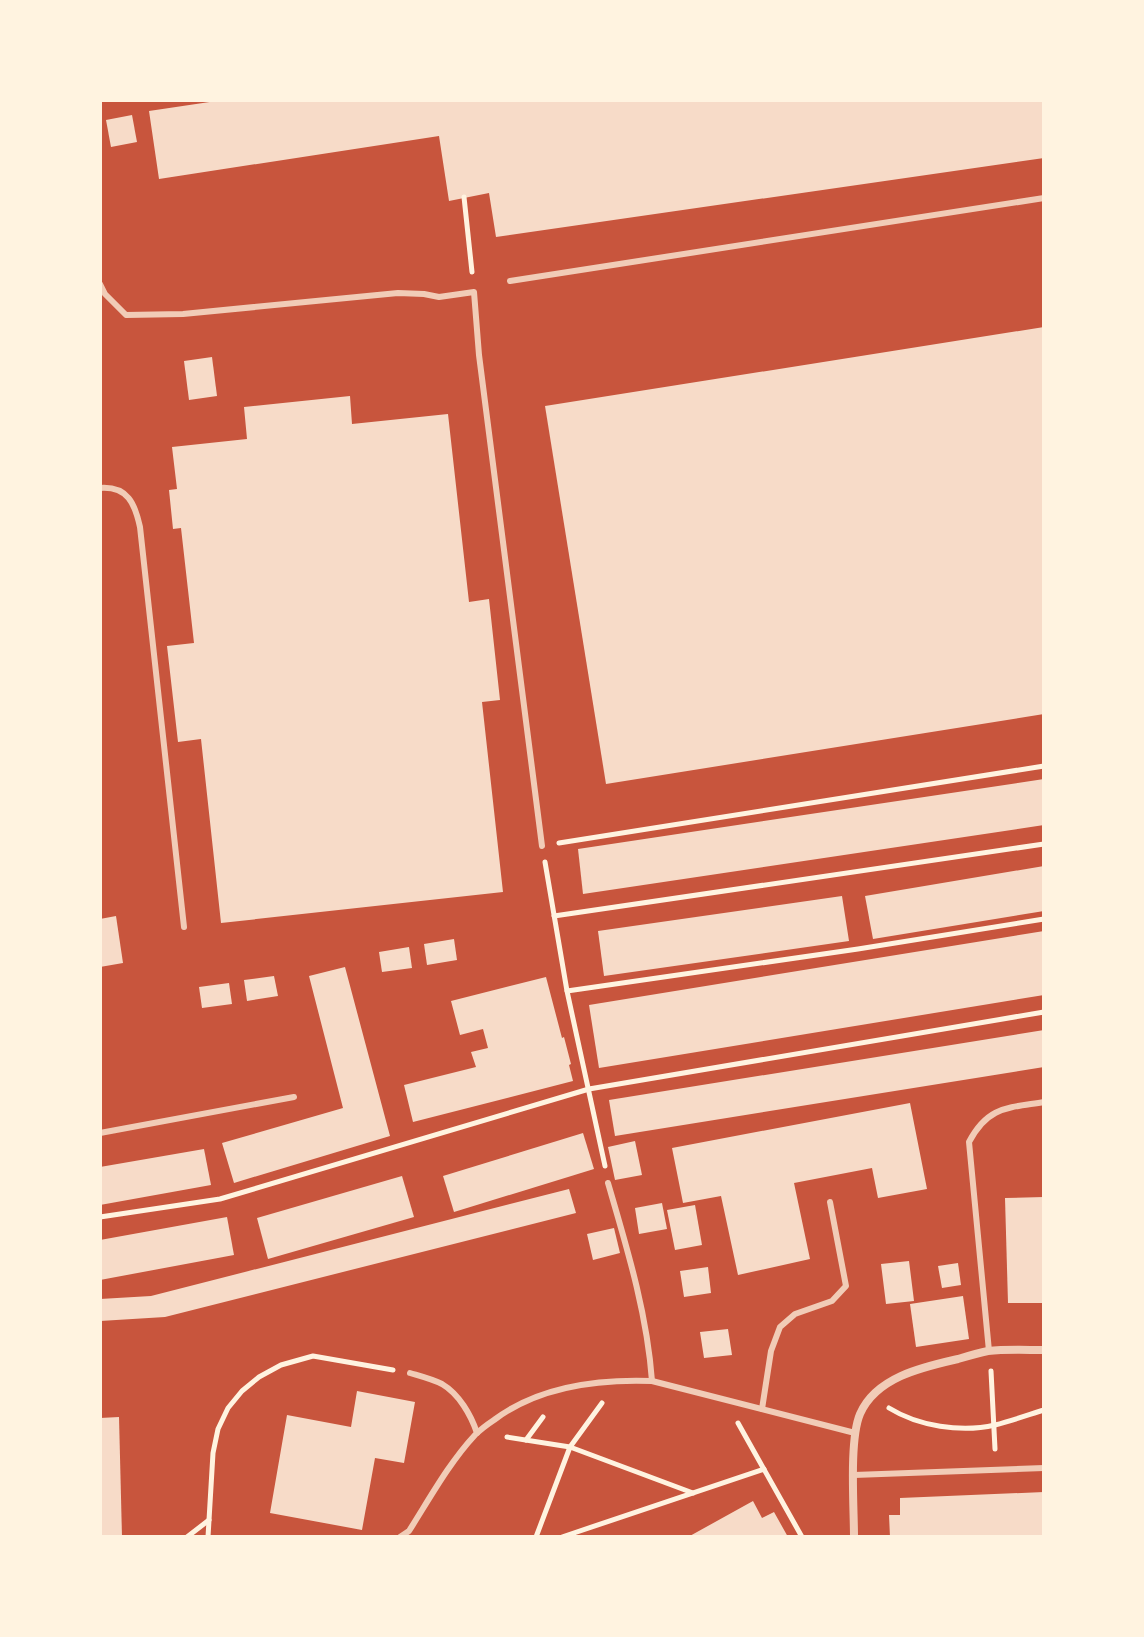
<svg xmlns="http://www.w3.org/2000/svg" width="1144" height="1637" viewBox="0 0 1144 1637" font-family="'Golos Text',sans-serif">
<rect width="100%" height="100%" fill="#c8553d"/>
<g fill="#f7dbc8">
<polygon points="223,100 1044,100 1044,158 496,237 489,193 449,201 439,136 159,179 149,111"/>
<polygon points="132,115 137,142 111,147 106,120"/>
<polygon points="1044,327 1044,714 606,784 545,406"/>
<polygon points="212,357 217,396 189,400 184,361"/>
<polygon points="350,396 352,424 448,414 469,602 489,599 500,700 482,702 503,892 221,923 201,739 178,742 167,646 194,643 181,528 173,529 169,490 177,489 172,447 247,439 244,407"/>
<polygon points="1044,779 1044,825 583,894 578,849"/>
<polygon points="1044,866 1044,911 873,939 865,896"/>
<polygon points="842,896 849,941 604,976 598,931"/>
<polygon points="116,916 123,963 100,967 100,919"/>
<polygon points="1044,931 1044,995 599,1068 589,1005"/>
<polygon points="454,939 457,960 427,965 424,944"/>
<polygon points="409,947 412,968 382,972 379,952"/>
<polygon points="345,967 390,1136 234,1183 222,1143 343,1108 309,976"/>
<polygon points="274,976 278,996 247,1001 244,980"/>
<polygon points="546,977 562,1038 564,1037 571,1064 569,1065 573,1081 413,1122 404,1085 476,1067 471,1052 488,1048 483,1029 460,1035 451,1001"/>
<polygon points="229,983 232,1004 202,1008 199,987"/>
<polygon points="1044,1030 1044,1067 615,1136 609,1100"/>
<polygon points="910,1103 927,1189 878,1198 872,1168 794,1183 810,1259 738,1275 721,1196 683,1203 672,1148"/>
<polygon points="583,1133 594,1169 454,1212 443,1176"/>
<polygon points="635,1141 642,1175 615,1180 608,1147"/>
<polygon points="204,1149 211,1185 100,1205 100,1167"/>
<polygon points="402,1176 414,1217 268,1259 257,1218"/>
<polygon points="569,1189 576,1213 165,1317 100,1321 100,1299 151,1296"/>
<polygon points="1044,1197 1044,1303 1008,1303 1005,1198"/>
<polygon points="662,1203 667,1229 639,1234 635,1208"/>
<polygon points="695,1205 702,1245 675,1250 667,1210"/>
<polygon points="227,1217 234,1255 100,1280 100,1240"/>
<polygon points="614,1228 620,1253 593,1260 587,1234"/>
<polygon points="909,1261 914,1301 886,1304 881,1264"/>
<polygon points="958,1263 961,1285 942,1288 938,1266"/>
<polygon points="708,1267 711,1293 684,1297 680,1271"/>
<polygon points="963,1296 969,1339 916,1347 910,1304"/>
<polygon points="728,1329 732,1355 704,1358 700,1332"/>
<polygon points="357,1391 415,1402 404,1463 375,1458 362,1530 270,1513 287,1415 351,1427"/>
<polygon points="119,1417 122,1537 100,1537 100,1418"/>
<polygon points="1044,1492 1044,1537 890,1537 889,1515 900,1515 900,1498"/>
<polygon points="753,1501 762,1518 774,1512 788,1537 688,1537"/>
</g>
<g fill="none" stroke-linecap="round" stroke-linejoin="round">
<g stroke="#fff3e0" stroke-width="5">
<polyline points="464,197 472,272"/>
<polyline points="559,843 1044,766"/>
<polyline points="545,862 567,991 605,1166"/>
<polyline points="554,916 1044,844"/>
<polyline points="567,991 858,949 1044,919"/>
<polyline points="100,1217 220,1199 589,1089 1044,1012"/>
<polyline points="991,1371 995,1449"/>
<path d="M889 1408C918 1426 961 1433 995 1425 1011 1421 1028 1415 1044 1410"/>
<polyline points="738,1423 802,1537"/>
<polyline points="507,1437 570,1447 693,1493"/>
<polyline points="526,1440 543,1417"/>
<polyline points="187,1537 209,1520"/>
<polyline points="208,1537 213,1453 218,1429 228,1408 242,1391 259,1377 281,1365 313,1356 393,1370"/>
<polyline points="536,1537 570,1447 602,1403"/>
<polyline points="562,1537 764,1469"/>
</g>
<g stroke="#f1ccb7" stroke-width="6">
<polyline points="510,281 1044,198"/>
<polyline points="100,284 105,294 126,315 183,314 398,293 424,294 439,297 474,292 479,355 542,846"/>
<path d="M100 488C128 486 135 504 140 527L184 927"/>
<polyline points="100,1133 294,1097"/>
<path d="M608 1183C627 1248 647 1313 652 1381"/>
<path d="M989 1351 969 1142C988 1106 1008 1108 1044 1102"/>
<path d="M410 1373C420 1376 432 1379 442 1384 459 1394 471 1415 477 1433"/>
<polyline points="762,1409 771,1351 780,1327 795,1314 832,1301 846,1286 830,1202"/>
<polyline points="854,1475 1044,1468"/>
<path d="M400 1537 409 1531C430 1498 449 1463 475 1435 481 1429 488 1424 494 1420 539 1386 597 1379 652 1381L855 1433"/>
</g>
<path stroke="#f1ccb7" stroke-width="8" d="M854 1537C854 1507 849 1440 860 1414 876 1377 923 1367 958 1359 968 1356 978 1353 988 1351 1006 1349 1026 1350 1044 1350"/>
</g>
<rect width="1144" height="1637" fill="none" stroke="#fff3e0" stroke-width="204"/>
</svg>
